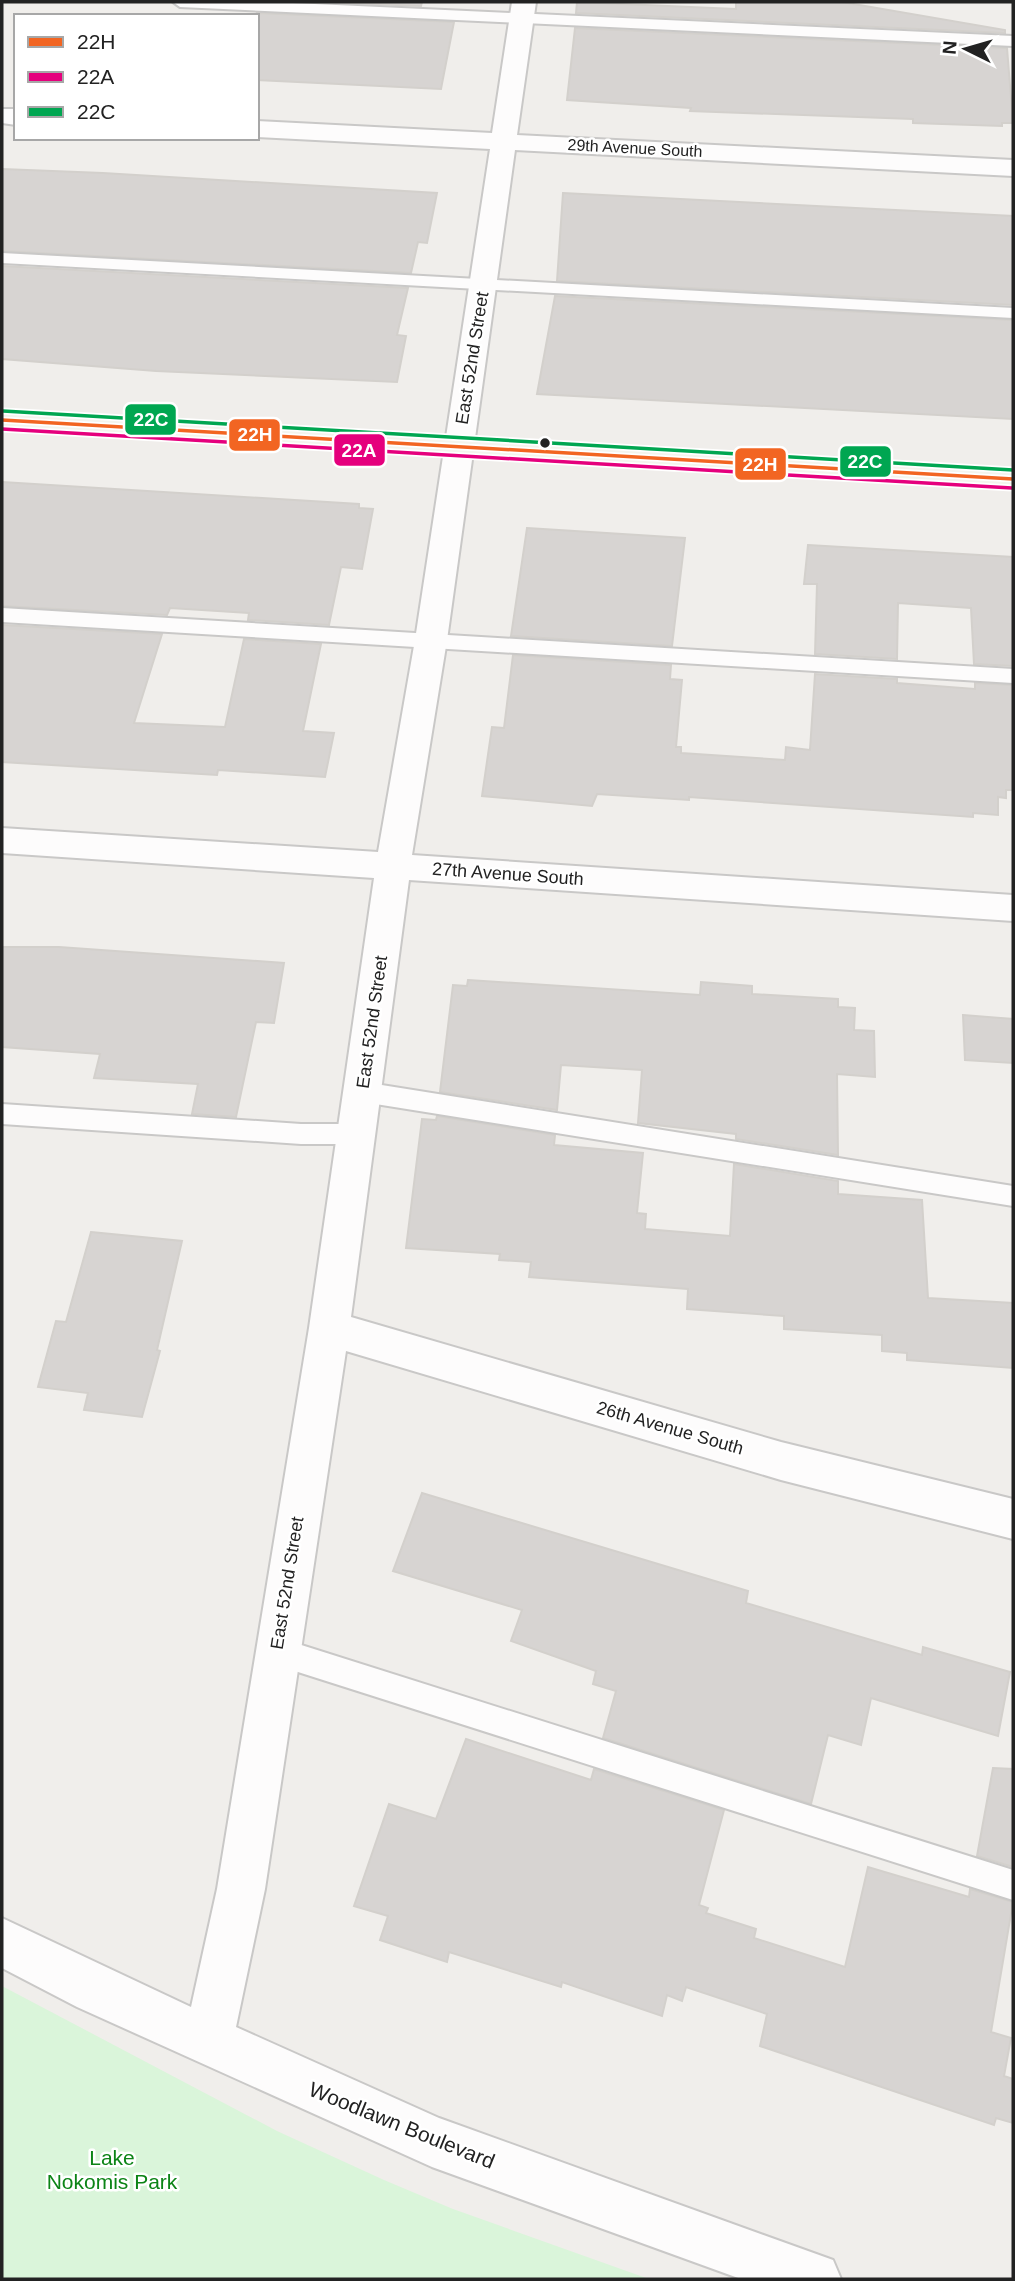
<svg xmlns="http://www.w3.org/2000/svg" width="1015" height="2281" viewBox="0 0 1015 2281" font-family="Arial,sans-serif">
<rect width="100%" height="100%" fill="#f0eeeb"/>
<polygon fill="#daf5da" points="2,1986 277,2131 384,2180 453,2209 649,2279 2,2279"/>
<g fill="#d7d4d2" stroke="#d3d0cc" stroke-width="2">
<polygon points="323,2 422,2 421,6"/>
<polygon points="577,2 736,9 736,2 842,2 1005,30 1005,33 576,13"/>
<polygon points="257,13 454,22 441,89 257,80"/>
<polygon points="575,28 1007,48 1013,123 1002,123 1002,126 913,123 913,119 690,111 691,108 567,100"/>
<polygon points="2,169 103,173 437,193 427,243 418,242 411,273 2,251"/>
<polygon points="563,193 1013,216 1013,305 557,281"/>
<polygon points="2,266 408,288 397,335 406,336 397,382 156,371 2,359"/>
<polygon points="555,296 1013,320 1013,419 537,394"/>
<polygon points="2,482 359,504 359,508 373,509 362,569 341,567 329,625 248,620 249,613 170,608 167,615 2,606"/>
<polygon points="527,528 685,538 672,646 511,636"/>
<polygon points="808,545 1013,557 1013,666 974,664 971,608 898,603 897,659 815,654 817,584 804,584"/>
<polygon points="2,625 162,634 134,723 225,727 244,639 321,644 303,731 334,733 325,777 218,770 217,775 2,762"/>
<polygon points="513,655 671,665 670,679 682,680 676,747 681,747 681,753 785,760 786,747 810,750 815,674 897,679 897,683 975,689 975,683 1013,685 1013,790 1006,790 1006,798 998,797 998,815 973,813 973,817 689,797 689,800 597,794 592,806 482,796 492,727 504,728"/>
<polygon points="2,947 59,947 284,963 274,1023 256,1022 236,1117 192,1114 198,1084 94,1078 100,1054 2,1047"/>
<polygon points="468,980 700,995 701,982 752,986 752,994 838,999 838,1007 855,1008 854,1030 874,1031 875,1077 837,1074 838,1155 736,1139 736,1134 638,1123 642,1070 561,1065 557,1110 440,1092 453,985 467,986"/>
<polygon points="963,1015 1013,1019 1013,1063 965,1060"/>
<polygon points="437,1116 555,1135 554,1145 643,1153 637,1213 646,1214 645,1229 730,1236 734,1164 838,1181 838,1194 922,1200 928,1298 1013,1303 1013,1368 907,1360 907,1353 882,1351 882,1335 784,1329 784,1316 687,1309 688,1289 529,1277 531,1262 499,1260 500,1254 406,1248 422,1119 436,1120"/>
<polygon points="91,1232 182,1241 157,1350 160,1351 142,1417 84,1410 88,1393 38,1387 56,1321 66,1322"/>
<polygon points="422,1493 748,1591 746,1603 922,1655 923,1647 1010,1672 998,1736 871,1698 861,1745 828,1735 811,1804 603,1738 616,1691 593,1684 596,1671 511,1641 522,1610 393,1571"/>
<polygon points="466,1739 591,1780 594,1769 724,1810 699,1905 708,1908 706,1913 756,1929 754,1938 845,1967 868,1867 969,1897 970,1889 1013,1902 991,2032 1011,2038 1004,2076 1013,2079 1013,2123 996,2118 994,2125 760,2046 767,2014 686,1987 682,2001 667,1995 662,2016 562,1982 561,1987 449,1952 447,1962 380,1940 388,1916 354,1906 389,1804 436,1819"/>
<polygon points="993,1768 1013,1769 1013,1867 977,1856"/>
</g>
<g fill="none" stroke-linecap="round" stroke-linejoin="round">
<g stroke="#c9c8c7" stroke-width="4">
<g id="lane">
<polygon points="173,2 271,2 1013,36 1013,46 180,7"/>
<polygon points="2,253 1013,308 1013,318 2,263"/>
<polygon points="2,608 1013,669 1013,683 2,622"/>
<polygon points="363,1082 1013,1186 1013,1206 363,1102 354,1099 351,1092 354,1085"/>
<polygon points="2,1104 301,1124 357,1124 366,1127 369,1134 366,1141 357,1144 301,1144 2,1124"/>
<polygon points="276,1637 1013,1870 1013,1900 276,1665 266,1661 262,1651 266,1641"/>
</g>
</g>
<g stroke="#c9c8c7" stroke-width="4">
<g id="street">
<polygon points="512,2 536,2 517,135 1013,160 1013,176 515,150 447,640 412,855 1013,895 1013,921 409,880 351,1317 781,1442 1013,1499 1013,1539 781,1480 346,1351 265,1889 236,2027 439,2118 833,2260 841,2279 741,2279 432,2167 77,2007 2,1968 2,1918 191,2007 217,1889 309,1328 374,878 2,853 2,828 378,852 415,640 490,149 257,137 257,121 492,133"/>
<polygon points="2,109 16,109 16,125 2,123"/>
</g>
</g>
<g stroke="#999a82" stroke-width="4">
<polygon id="secondary" points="2,411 1013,470 1013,488 2,429"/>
</g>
<use href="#lane" fill="#fdfcfc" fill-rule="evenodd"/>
<use href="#street" fill="#fdfcfc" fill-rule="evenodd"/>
<use href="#secondary" fill="#f4f4ed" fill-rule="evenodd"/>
<g stroke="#fff" stroke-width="7">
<polyline id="bus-1" points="2,420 1013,479"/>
</g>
<g stroke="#fff" stroke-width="7">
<polyline id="bus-2" points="2,429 1012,488"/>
</g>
<g stroke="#fff" stroke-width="7">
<polyline id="bus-3" points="3,411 1013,470"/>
</g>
<use href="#bus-1" stroke="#f26522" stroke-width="3.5"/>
<use href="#bus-2" stroke="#e5007d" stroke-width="3.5"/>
<use href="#bus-3" stroke="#00a651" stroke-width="3.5"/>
</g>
<circle fill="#222" stroke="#fff" stroke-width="2.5" cx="545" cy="443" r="6"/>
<g text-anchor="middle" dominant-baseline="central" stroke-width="5" stroke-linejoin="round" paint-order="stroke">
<g font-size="16" fill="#222" stroke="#fff">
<text transform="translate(635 148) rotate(3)">29th Avenue South</text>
</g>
<g font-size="18" fill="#222" stroke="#fff">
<text transform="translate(472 358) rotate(-81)">East 52nd Street</text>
<text transform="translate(508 874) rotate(4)">27th Avenue South</text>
<text transform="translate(372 1022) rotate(-82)">East 52nd Street</text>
<text transform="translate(670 1428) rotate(16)">26th Avenue South</text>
<text transform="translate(287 1583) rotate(-81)">East 52nd Street</text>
</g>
<g font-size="21" fill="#222" stroke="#fff">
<text transform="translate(402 2125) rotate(22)">Woodlawn Boulevard</text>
</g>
<g font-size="21" fill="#0c8416" stroke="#fff">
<text x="112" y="2157">Lake<tspan x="112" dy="24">Nokomis Park</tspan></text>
</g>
</g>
<g stroke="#fff" stroke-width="2.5">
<rect x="124" y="403" width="53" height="33" rx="7" fill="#00a651"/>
<rect x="228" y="418" width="53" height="34" rx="7" fill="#f26522"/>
<rect x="333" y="433" width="53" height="34" rx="7" fill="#e5007d"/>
<rect x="839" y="445" width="53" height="33" rx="7" fill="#00a651"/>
<rect x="734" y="447" width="53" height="34" rx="7" fill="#f26522"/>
</g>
<g font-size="19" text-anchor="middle" font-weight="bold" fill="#fff">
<text x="151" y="426">22C</text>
<text x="255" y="441">22H</text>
<text x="359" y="457">22A</text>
<text x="865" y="468">22C</text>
<text x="760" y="471">22H</text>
</g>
<rect width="1015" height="2281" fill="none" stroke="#222222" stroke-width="7"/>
<rect x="14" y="14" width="245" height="126" fill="#ffffff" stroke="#a7a7a7" stroke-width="2"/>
<rect x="28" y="37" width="35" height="10" fill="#f26522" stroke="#a7a7a7" stroke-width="2"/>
<text x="77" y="49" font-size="21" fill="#222222">22H</text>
<rect x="28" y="72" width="35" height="10" fill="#e5007d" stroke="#a7a7a7" stroke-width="2"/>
<text x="77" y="84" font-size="21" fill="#222222">22A</text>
<rect x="28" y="107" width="35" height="10" fill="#00a651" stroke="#a7a7a7" stroke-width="2"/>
<text x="77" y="119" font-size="21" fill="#222222">22C</text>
<g transform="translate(966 49) rotate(275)" stroke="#ffffff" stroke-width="5" paint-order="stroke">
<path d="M0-5L12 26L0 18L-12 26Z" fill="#222222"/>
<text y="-10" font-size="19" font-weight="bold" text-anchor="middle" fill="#222222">N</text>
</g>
</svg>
